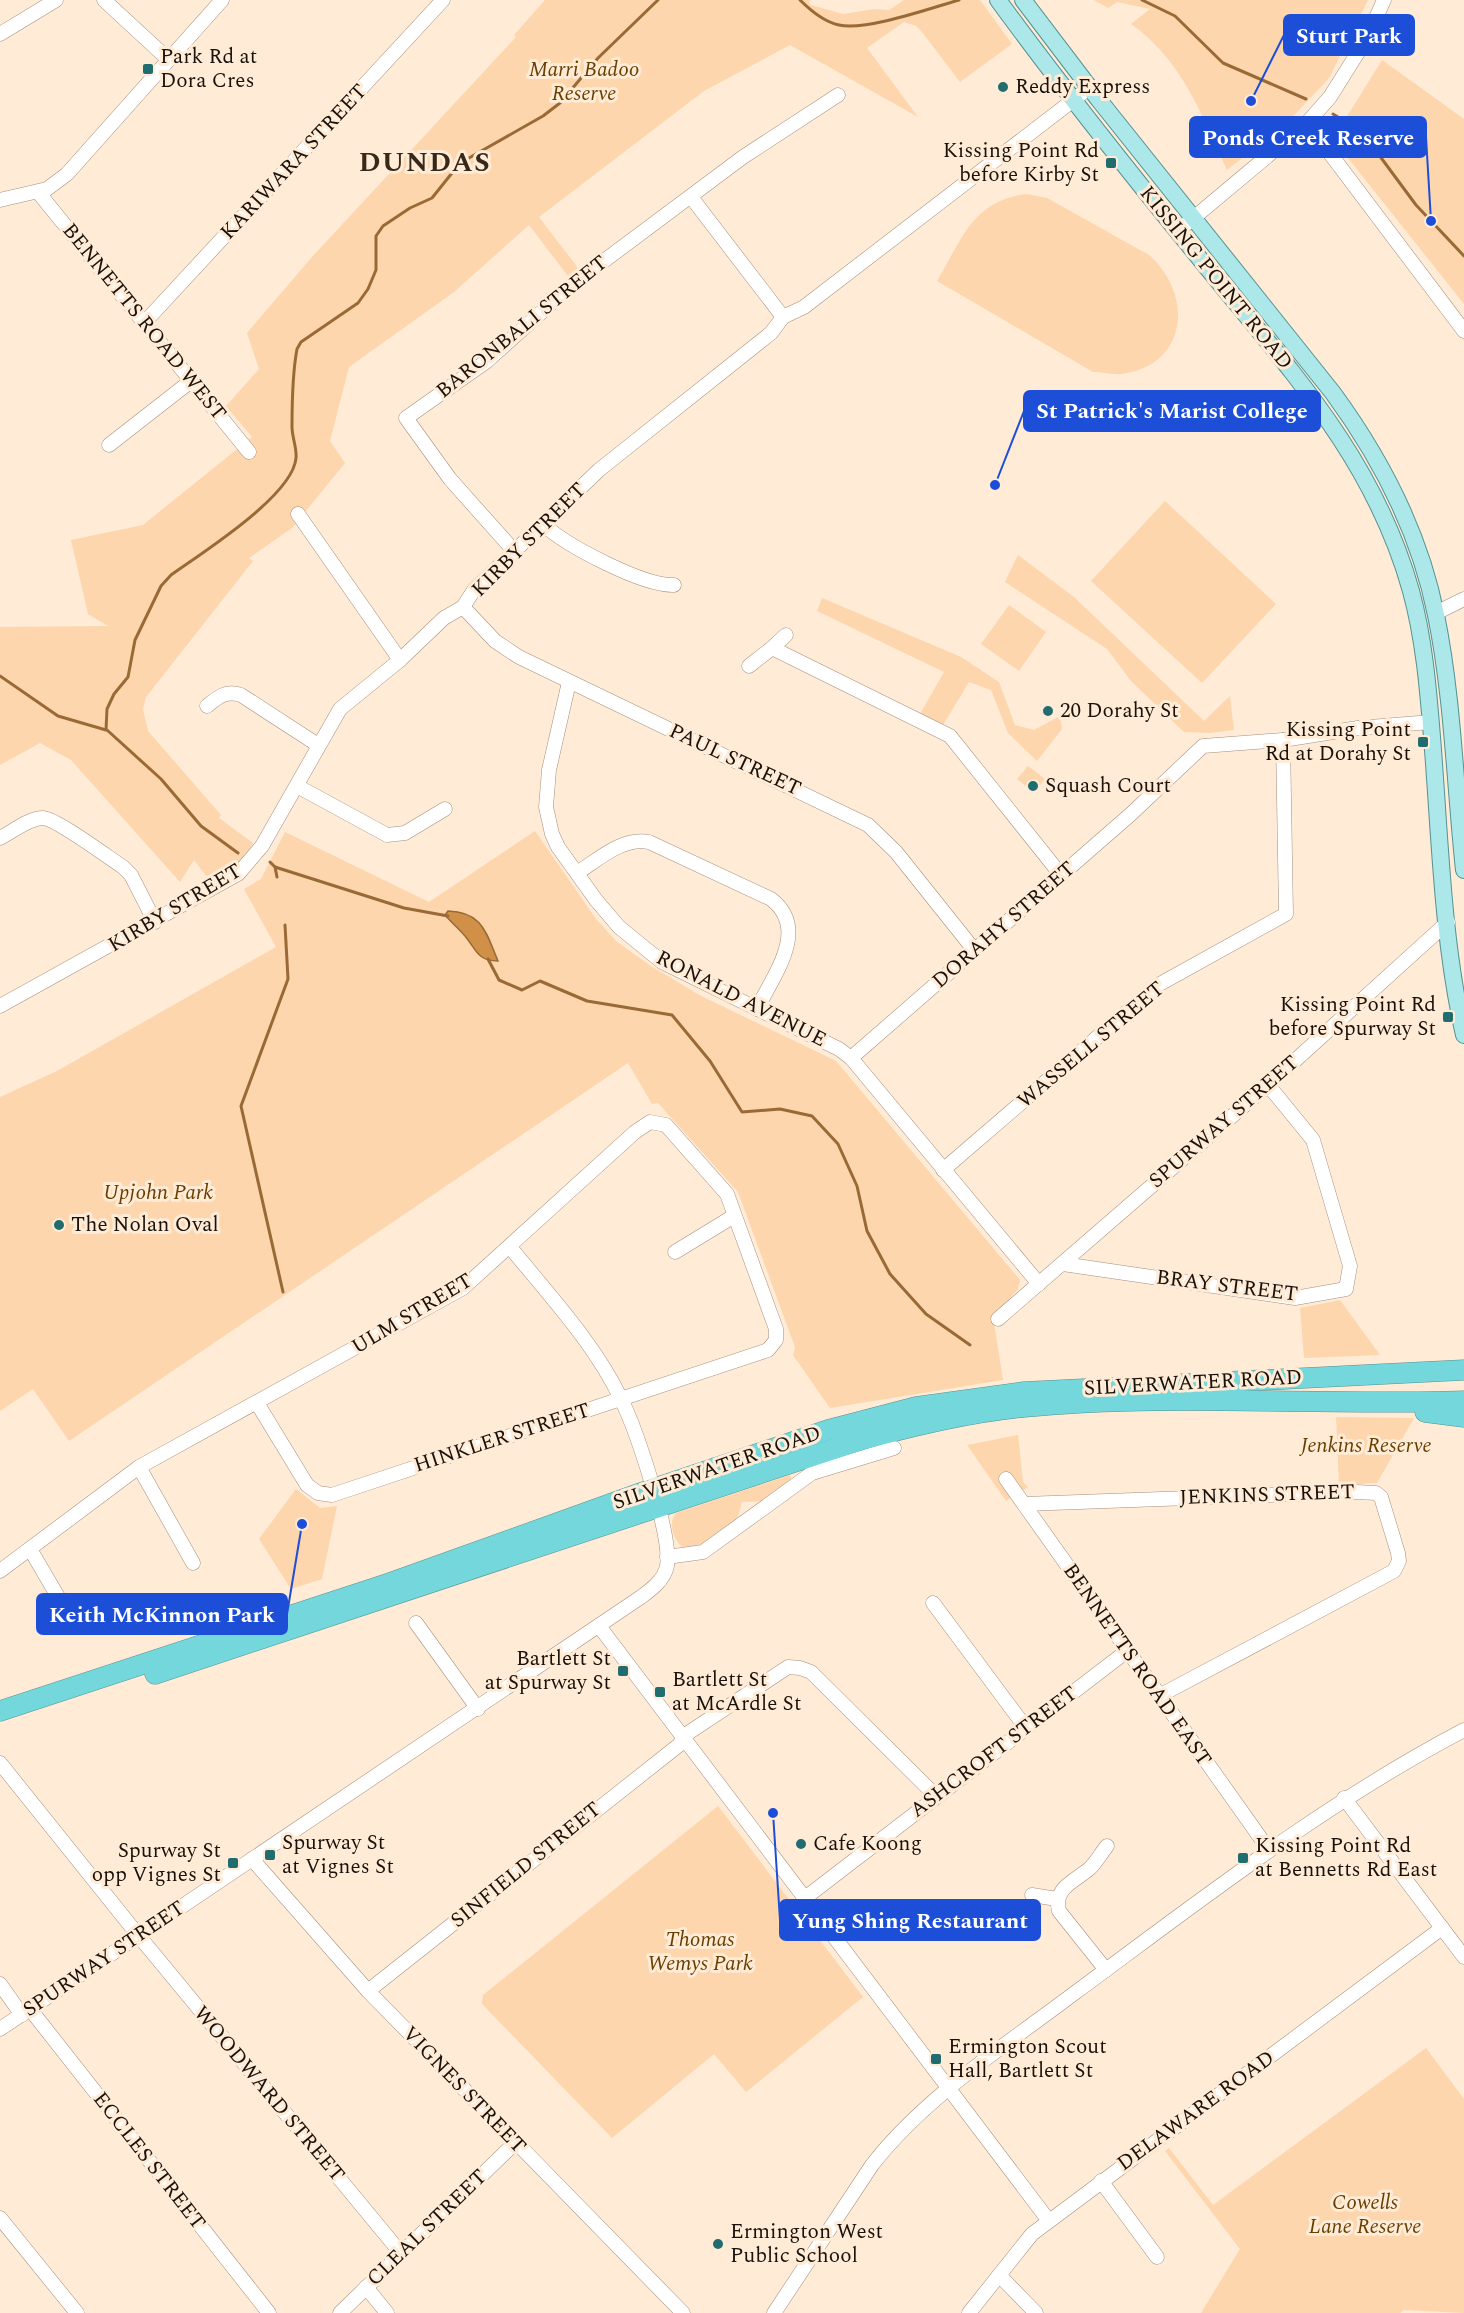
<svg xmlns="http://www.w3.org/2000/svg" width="1464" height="2313" viewBox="0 0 1464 2313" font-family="Spectral,serif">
<rect width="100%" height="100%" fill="#ffebd6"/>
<g fill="#fdd6ad">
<polygon points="545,0 811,0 809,2 811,5 843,14 875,9 889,10 904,0 980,0 1012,44 960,82 922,32 916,26 904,22 867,48 918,117 790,45 704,91 539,217 578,268 568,276 529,225 454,292 349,367 330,441 345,463 292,528 249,558 253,561 146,697 143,709 148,731 221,815 219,818 253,843 243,864 210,881 194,860 180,882 71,760 40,743 0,765 0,627 108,626 88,614 71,540 143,525 252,437 226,406 259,369 247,333 312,257 516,37 514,35"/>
<path d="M1094 0H1368L1329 78 1285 125 1227 170C1201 114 1183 61 1131 24L1150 9 1117 2 1108 8Z"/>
<polygon points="1382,60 1464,119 1464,304 1333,139"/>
<path d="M1027 194 1047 198 1149 255C1194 295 1188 366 1121 374 1112 375 1102 372 1093 372L937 281C962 239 973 200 1027 194Z"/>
<polygon points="1165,501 1276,604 1202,683 1091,581"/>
<polygon points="1018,555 1074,597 1204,721 1230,696 1234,730 1209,733 1184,732 1131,681 1107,649 1005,582"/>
<polygon points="822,598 961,657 999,682 1015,725 1034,730 1060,716 1062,729 1037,761 1008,733 991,690 969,682 943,725 920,714 944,672 817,611"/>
<polygon points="1009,605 1046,632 1019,671 981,644"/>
<polygon points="1028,766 1045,779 1034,793 1017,779"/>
<polygon points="535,831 596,919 617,942 651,966 701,996 836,1061 1020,1280 1018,1289 993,1317 1003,1380 830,1408 793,1355 795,1347 738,1192 658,1103 652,1104 628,1063 69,1441 33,1389 0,1411 0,1097 57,1071 276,947 244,889 261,879 285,832 429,902"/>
<polygon points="1340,1300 1380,1355 1304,1358 1300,1308"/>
<polygon points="1336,1417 1414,1418 1377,1483 1339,1485"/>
<polygon points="1018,1435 1023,1482 1028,1487 1006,1501 967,1445"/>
<path d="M790 1475 791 1479 764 1501 742 1502 738 1517 727 1527 703 1544 685 1549C674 1542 667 1524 676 1513Z"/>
<polygon points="296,1489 320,1508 337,1506 322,1579 291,1589 259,1539"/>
<polygon points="718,1806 863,1997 746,2092 714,2054 612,2138 482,2004 483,1995"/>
<polygon points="1426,2048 1464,2099 1464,2313 1404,2310 1400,2313 1201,2313 1240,2249 1165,2151 1169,2148 1213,2205"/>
</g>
<path fill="#d09047" stroke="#996a35" stroke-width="1.5" d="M448 911C483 912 486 933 498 961 477 961 476 949 465 936 459 929 451 922 445 915Z"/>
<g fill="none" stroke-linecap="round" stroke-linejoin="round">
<g stroke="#996a35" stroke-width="3">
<path d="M800 0C811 11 824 22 839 25 866 31 931 8 959 0"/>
<polyline points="1142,0 1175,16 1223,63 1306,99"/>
<polyline points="1333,114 1362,132 1416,205 1464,256"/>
<path d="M0 676 58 716 106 730 107 709 114 694 128 677 135 640 161 586 171 575C200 554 293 496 296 458 297 448 292 437 292 427 292 405 293 370 297 349L301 342 358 303 368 289 376 270V236L383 226 410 208 432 198 456 168 469 158 543 116 560 103 598 58 658 0"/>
<polyline points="107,730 161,779 201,826 238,853"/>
<polyline points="270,862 275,867 404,908 448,916"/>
<polyline points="275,867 277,877"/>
<polyline points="488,959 499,980 522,990 540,981 587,1001 672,1015 710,1061 742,1112 780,1109 812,1116 838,1144 857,1186 867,1231 890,1274 926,1314 970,1345"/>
<polyline points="283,1292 241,1106 288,979 285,925"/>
</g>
<g stroke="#a3907e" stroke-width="15">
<g id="minor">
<polyline points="104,0 169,60"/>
<polyline points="0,34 56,0"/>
<polyline points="1307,123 1464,331"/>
<polyline points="38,192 249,452"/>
<polyline points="691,197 783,317"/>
<polyline points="0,200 47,189 67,174 222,0"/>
<polyline points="1178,231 1307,123 1330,97 1367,38 1384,0"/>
<polyline points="144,323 443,0"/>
<polyline points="109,445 191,381"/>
<polyline points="298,514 400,660"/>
<path d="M544 525C567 546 643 586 674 585"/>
<polyline points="515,552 450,479 406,418 487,361 573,284 743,157 838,95"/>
<polyline points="463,607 495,641 519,657 868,825 896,852 975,951"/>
<polyline points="1436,613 1464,599"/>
<polyline points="786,635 772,648 950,736 1061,875"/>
<polyline points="749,666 772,648"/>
<polyline points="569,682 549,770 546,807 552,834 558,847 596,900 619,927 662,962 839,1049 851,1058 1039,1284"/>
<path d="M207 706C218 697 226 690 241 695L318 745"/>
<polyline points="297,786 387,835 405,833 445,809"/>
<path d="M0 838C12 832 29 818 43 818 57 819 109 858 123 867L131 875 155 922"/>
<path d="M577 873C599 859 622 837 649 842L771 899C810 929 774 974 757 1009"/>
<polyline points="0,1006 238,874 262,846 340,709 400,660 444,618 463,607 474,590 599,470 771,333 783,317 804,307 1089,88"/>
<polyline points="851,1058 1131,814 1203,746 1283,740 1358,728 1431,722"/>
<polyline points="943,1170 1158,985 1286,914 1283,740"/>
<polyline points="675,1252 734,1216"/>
<polyline points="1063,1264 1295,1298 1346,1289 1350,1266 1313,1140 1268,1085"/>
<polyline points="998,1319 1268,1085 1448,922"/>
<polyline points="139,1467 193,1563"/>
<polyline points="1006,1479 1269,1850"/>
<polyline points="1024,1504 1356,1492 1376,1493 1381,1497 1398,1553 1399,1561 1394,1571 1159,1696"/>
<polyline points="30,1549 64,1607"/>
<polyline points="667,1557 703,1552 812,1473 894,1448"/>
<polyline points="0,1571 139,1467 463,1288 635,1132 650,1122 666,1125 727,1194 776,1329 776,1340 768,1350 332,1495 318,1493 307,1485 257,1403"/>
<polyline points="933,1603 1026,1728"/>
<polyline points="416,1623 478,1709"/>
<polyline points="599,1626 1049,2221"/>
<polyline points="0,1763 138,1935 400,2252"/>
<polyline points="1344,1798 1464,1957"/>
<polyline points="252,1859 368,1991 683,2313"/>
<polyline points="1032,1895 1057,1899"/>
<polyline points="805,1898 1127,1651"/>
<path d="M1106 1970 1059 1911C1053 1888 1075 1881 1089 1869 1096 1863 1101 1853 1107 1846"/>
<polyline points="0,1984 22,2015"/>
<polyline points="368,1991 679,1745 688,1733 788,1667 800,1668 811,1672 936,1796"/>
<polyline points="30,2009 269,2313"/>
<path d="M0 2029 641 1597C652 1589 664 1580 667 1566 672 1535 636 1429 621 1399 595 1344 548 1294 510 1247"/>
<polyline points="1101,2181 1157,2257"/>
<polyline points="0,2218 77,2313"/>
<polyline points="999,2275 1036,2313"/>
<polyline points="366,2287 387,2313"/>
<polyline points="340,2313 515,2143"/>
<path d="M774 2313 872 2165C925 2097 1007 2044 1076 1992 1202 1899 1325 1803 1464 1730"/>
<polyline points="969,2313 1032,2234 1442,1928"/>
</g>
</g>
<g stroke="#549292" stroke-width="18">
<g id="major">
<path d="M998 0C1064 90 1134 178 1205 265 1289 369 1374 458 1411 591 1424 639 1428 687 1432 737 1440 836 1442 938 1464 1035"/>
<path d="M1023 0 1099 100 1333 393C1382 460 1420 534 1436 615 1453 698 1455 786 1464 870"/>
</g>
</g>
<g stroke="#549292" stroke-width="21">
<g id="highway">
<polyline points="1425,1412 1464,1417"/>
<path d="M155 1674 864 1439C917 1425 970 1412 1024 1407 1170 1393 1318 1406 1464 1401"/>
<polyline points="0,1711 390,1583 638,1494 828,1430 916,1407 1024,1392 1464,1370"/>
</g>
</g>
<use href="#minor" stroke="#fff" stroke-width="14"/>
<use href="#major" stroke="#ace7e9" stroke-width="16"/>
<use href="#highway" stroke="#74d7db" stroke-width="20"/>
</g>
<g fill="#206c6f" stroke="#ffebd6" stroke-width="2">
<rect x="142" y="63" width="12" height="12" rx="3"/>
<circle cx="1003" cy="87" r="6"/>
<rect x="1105" y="157" width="12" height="12" rx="3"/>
<circle cx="1048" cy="711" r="6"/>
<rect x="1417" y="736" width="12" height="12" rx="3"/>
<circle cx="1033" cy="786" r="6"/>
<rect x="1442" y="1011" width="12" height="12" rx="3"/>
<circle cx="59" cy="1225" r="6"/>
<rect x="617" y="1665" width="12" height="12" rx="3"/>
<rect x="654" y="1686" width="12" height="12" rx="3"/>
<circle cx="801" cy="1844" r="6"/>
<rect x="264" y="1849" width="12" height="12" rx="3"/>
<rect x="1237" y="1852" width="12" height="12" rx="3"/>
<rect x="227" y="1857" width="12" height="12" rx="3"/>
<rect x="930" y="2053" width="12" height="12" rx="3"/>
<circle cx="718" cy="2244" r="6"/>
</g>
<g text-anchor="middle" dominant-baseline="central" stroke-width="6" stroke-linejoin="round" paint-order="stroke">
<g font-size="21" fill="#19120b" stroke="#ffebd6" text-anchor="start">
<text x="160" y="57">Park Rd at<tspan x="160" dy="24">Dora Cres</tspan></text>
<text x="1015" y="87">Reddy Express</text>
<text x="1099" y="151" text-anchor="end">Kissing Point Rd<tspan x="1099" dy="24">before Kirby St</tspan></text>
<text x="1060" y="711">20 Dorahy St</text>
<text x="1411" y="730" text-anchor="end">Kissing Point<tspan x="1411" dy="24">Rd at Dorahy St</tspan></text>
<text x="1045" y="786">Squash Court</text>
<text x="1436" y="1005" text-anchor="end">Kissing Point Rd<tspan x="1436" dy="24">before Spurway St</tspan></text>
<text x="71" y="1225">The Nolan Oval</text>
<text x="611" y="1659" text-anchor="end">Bartlett St<tspan x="611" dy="24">at Spurway St</tspan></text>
<text x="672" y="1680">Bartlett St<tspan x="672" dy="24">at McArdle St</tspan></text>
<text x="282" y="1843">Spurway St<tspan x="282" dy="24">at Vignes St</tspan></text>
<text x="813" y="1844">Cafe Koong</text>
<text x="1255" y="1846">Kissing Point Rd<tspan x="1255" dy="24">at Bennetts Rd East</tspan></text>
<text x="221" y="1851" text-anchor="end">Spurway St<tspan x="221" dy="24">opp Vignes St</tspan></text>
<text x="948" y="2047">Ermington Scout<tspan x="948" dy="24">Hall, Bartlett St</tspan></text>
<text x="730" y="2232">Ermington West<tspan x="730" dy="24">Public School</tspan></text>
</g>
<g font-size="21" font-style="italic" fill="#683e01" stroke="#ffebd6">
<text x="584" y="70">Marri Badoo<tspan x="584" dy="24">Reserve</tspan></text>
<text x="158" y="1193">Upjohn Park</text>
<text x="1366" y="1446">Jenkins Reserve</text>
<text x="700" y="1940">Thomas<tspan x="700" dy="24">Wemys Park</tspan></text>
<text x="1365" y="2203">Cowells<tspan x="1365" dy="24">Lane Reserve</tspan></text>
</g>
<g font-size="21" fill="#19120b" stroke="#ffebd6">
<text transform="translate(294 162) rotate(-47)">KARIWARA STREET</text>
<text transform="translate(1216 278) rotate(51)">KISSING POINT ROAD</text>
<text transform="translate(144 322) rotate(51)">BENNETTS ROAD WEST</text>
<text transform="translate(522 327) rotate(-39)">BARONBALI STREET</text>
<text transform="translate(529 540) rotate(-45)">KIRBY STREET</text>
<text transform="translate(735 760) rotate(25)">PAUL STREET</text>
<text transform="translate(175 908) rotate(-31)">KIRBY STREET</text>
<text transform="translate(1004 925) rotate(-41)">DORAHY STREET</text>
<text transform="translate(741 999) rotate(27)">RONALD AVENUE</text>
<text transform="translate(1091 1045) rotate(-40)">WASSELL STREET</text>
<text transform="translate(1224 1122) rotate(-41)">SPURWAY STREET</text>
<text transform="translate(1227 1286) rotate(7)">BRAY STREET</text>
<text transform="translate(412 1314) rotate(-31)">ULM STREET</text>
<text transform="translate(1193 1383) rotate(-3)">SILVERWATER ROAD</text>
<text transform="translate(502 1438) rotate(-18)">HINKLER STREET</text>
<text transform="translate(717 1468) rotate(-19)">SILVERWATER ROAD</text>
<text transform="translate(1267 1495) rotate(-2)">JENKINS STREET</text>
<text transform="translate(1137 1665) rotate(55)">BENNETTS ROAD EAST</text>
<text transform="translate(994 1752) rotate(-37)">ASHCROFT STREET</text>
<text transform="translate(526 1865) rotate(-39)">SINFIELD STREET</text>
<text transform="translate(104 1959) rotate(-34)">SPURWAY STREET</text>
<text transform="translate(464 2090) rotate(46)">VIGNES STREET</text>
<text transform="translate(269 2094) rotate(50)">WOODWARD STREET</text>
<text transform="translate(1196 2111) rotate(-36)">DELAWARE ROAD</text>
<text transform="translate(149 2161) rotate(52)">ECCLES STREET</text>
<text transform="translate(427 2228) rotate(-44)">CLEAL STREET</text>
</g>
<g font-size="27" font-weight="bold" letter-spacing="1.5" fill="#372818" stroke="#ffebd6">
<text x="425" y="163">DUNDAS</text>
</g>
</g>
<path fill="none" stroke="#1d4ed8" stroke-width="2" d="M1251 101L1284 35M1431 221L1426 137M995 485L1024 411M302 1524L287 1614M773 1813L780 1920"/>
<g fill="#1d4ed8" stroke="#ffebd6" stroke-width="2">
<circle cx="1251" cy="101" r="6"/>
<circle cx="1431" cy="221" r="6"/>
<circle cx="995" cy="485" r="6"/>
<circle cx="302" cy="1524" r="6"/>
<circle cx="773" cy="1813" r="6"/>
</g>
<g fill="#1d4ed8" stroke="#1d4ed8" stroke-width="2">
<rect x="1284" y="15" width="130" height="40" rx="6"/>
<rect x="1190" y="117" width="236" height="40" rx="6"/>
<rect x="1024" y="391" width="296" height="40" rx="6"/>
<rect x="37" y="1594" width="250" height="40" rx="6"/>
<rect x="780" y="1900" width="260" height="40" rx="6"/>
</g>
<g font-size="22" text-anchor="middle" font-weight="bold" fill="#fff">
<text x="1349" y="43">Sturt Park</text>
<text x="1308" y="145">Ponds Creek Reserve</text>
<text x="1172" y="418">St Patrick's Marist College</text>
<text x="162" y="1622">Keith McKinnon Park</text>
<text x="910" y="1928">Yung Shing Restaurant</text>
</g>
</svg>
